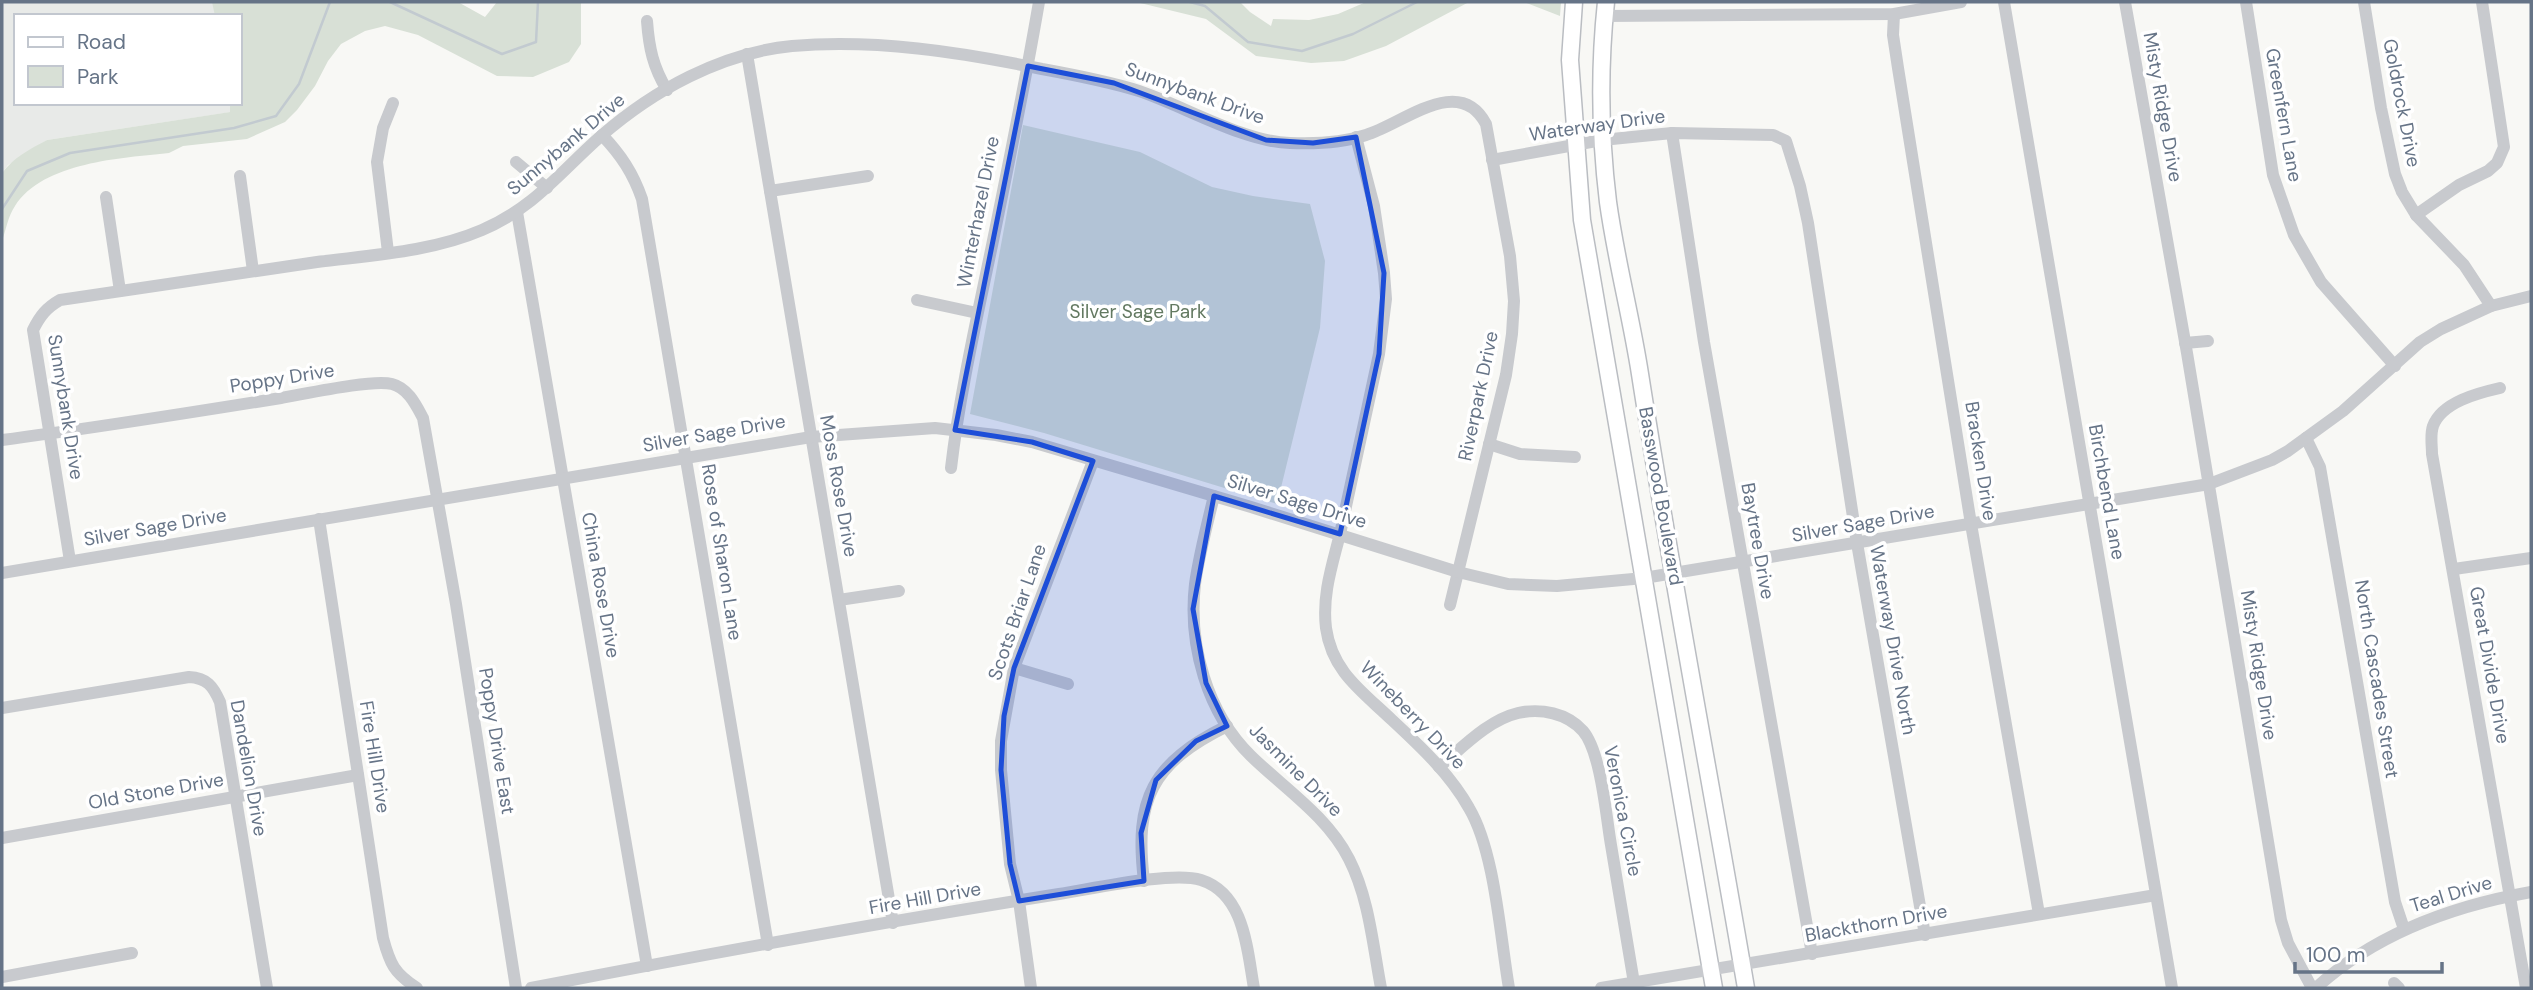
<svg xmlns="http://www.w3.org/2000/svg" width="2533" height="990" viewBox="0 0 2533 990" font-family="'DM Sans',sans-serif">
<rect width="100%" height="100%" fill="#f8f8f5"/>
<polygon fill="#e8eae8" points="2,2 213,2 216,16 16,16 16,103 230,103 231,112 47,140 8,165 2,173"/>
<g fill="#d8e0d6">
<path d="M212 2H458L485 17 497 2H581V44L569 62 533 77 497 76 418 35 385 26 365 31 341 44 328 61 315 86 297 110 285 122 247 139 183 146 169 153C122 158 43 162 15 206 8 216 6 230 2 241V173C13 158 30 149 47 140L230 112V103H240V16H215Z"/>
<polygon points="1136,2 1240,2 1250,12 1271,26 1273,19 1309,20 1338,14 1366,2 1469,2 1386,46 1344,61 1311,63 1256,56 1206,19"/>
<polygon points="1524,2 1561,2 1560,16"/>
<polygon points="1023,125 1140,152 1212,187 1253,196 1310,204 1325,261 1320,328 1277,504 1044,433 970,414"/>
</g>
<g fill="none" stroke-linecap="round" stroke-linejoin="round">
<g stroke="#c2cad0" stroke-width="2.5">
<polyline points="390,2 502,54 536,42 538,2"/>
<polyline points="1190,2 1205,6 1248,42 1302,51 1353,34 1417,2"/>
<polyline points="2,209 27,171 70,153 234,128 276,116 299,84 330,2"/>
</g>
<g stroke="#babdc2" stroke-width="19">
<g id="major">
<polyline points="1574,2 1570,60 1582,220 1714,988"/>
<path d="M1606 2C1599 68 1600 136 1608 202 1616 260 1631 316 1640 374 1672 579 1711 783 1746 988"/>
</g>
</g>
<g stroke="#c8cace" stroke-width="12">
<polyline points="2004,2 2172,988"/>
<polyline points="2125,2 2187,353 2281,920 2288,943 2312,988"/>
<polyline points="2246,2 2273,175 2294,235 2321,282 2395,366"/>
<polyline points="2364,2 2381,108 2395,174 2402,192 2416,215 2464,265 2491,306"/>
<polyline points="1894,14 1893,35 1898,68 1971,524 2039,914"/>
<polyline points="1604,16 1894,14 1961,2"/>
<path d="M647 21C649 48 653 67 667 90"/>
<polyline points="747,54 893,923"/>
<polyline points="1672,133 1704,342 1812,954"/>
<path d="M602 135C621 155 633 173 642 199L768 945"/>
<path d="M1356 137 1374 206 1384 273 1386 299 1379 354 1340 534C1332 566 1322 595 1326 628 1332 672 1363 692 1392 720 1420 746 1450 774 1469 808 1495 852 1500 936 1509 988"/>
<polyline points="1492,160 1602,140 1672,133 1773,135 1786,141 1800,186 1808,223 1857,543 1925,935"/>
<polyline points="516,162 547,188"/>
<polyline points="240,176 253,271"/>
<polyline points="770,191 868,176"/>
<polyline points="106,197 120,291"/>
<polyline points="517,212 647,966"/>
<polyline points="2416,215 2459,185 2488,171 2497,163 2504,147 2482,2"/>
<polyline points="388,252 377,162 383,128 393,103"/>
<polyline points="917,300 977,313"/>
<polyline points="2185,343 2208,341"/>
<path d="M2500 388C2478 393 2442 402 2433 426 2430 435 2432 445 2432 454L2526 988"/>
<polyline points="2306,438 2320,467 2395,902 2404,929"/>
<path d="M2 440C95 428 188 413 281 398 305 394 372 379 392 384 408 388 416 405 423 418L456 604 516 988"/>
<polyline points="1489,444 1520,454 1575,457"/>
<path d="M951 468C961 382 982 297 999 211 1013 142 1027 72 1039 2"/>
<path d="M1214 496C1207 525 1199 555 1195 584 1188 645 1207 713 1251 756 1285 789 1327 816 1349 859 1369 898 1373 946 1381 988"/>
<path d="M319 519 383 938C390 964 394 973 417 988"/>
<path d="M70 561 33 330C40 316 46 308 60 300 146 287 231 275 317 262 372 255 431 252 482 230 534 208 560 172 601 136 654 90 721 53 792 46 876 39 960 52 1042 69 1075 75 1107 81 1139 91 1184 106 1244 142 1290 143 1315 144 1342 143 1366 135 1403 124 1459 73 1486 124L1510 256 1514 301 1512 334 1506 375 1450 605"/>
<polyline points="2454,569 2531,558"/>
<polyline points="2,573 811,437 935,428 996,435 1032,442 1251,507 1458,572 1508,584 1557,586 1644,578 2209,484 2272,460 2288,451 2343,411 2420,342 2441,329 2491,306 2531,296"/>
<polyline points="839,600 899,591"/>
<polyline points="1014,668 1068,684"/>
<path d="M2 708 189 677C207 678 213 686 220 702L267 988"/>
<path d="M1439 767C1462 748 1488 720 1518 713 1541 708 1567 713 1583 731 1601 752 1606 816 1611 845 1619 891 1626 937 1634 983"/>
<polyline points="2,838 358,775"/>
<path d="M1144 881C1134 799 1152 763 1227 726"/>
<polyline points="2,977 132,953"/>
<polyline points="2394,983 2399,988"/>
<path d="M531 988C706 954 883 922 1059 894 1092 889 1172 871 1201 880 1245 894 1247 950 1254 988"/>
<polyline points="1031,988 1019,901 1010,864 1001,770 1001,741 1014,668 1093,461"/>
<polyline points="1601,988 2156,895"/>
<path d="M2316 988C2376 933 2452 906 2531 892"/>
</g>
<use href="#major" stroke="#fff" stroke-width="16"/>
</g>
<path fill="#1d4ed8" fill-opacity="0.2" stroke="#1d4ed8" stroke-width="5" stroke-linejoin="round" d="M1028 66 1114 83 1266 140 1313 143 1356 137 1384 273 1379 354 1340 534 1214 496 1193 609 1206 683 1227 726 1196 741 1156 780 1141 833 1144 881 1019 901 1010 864 1001 770 1004 716 1014 668 1093 461 1032 442 955 430Z"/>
<g text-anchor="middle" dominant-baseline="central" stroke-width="7" stroke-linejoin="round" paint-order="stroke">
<g font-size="19" fill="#667487" stroke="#fff">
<text transform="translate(1195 93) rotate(20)">Sunnybank Drive</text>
<text transform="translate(2402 103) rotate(79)">Goldrock Drive</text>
<text transform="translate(2163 107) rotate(80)">Misty Ridge Drive</text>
<text transform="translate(2284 115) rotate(80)">Greenfern Lane</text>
<text transform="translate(1597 125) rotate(-8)">Waterway Drive</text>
<text transform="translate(566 144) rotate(-40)">Sunnybank Drive</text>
<text transform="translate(978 212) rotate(-79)">Winterhazel Drive</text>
<text transform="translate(282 378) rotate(-9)">Poppy Drive</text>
<text transform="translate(1478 396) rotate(-78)">Riverpark Drive</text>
<text transform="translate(66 407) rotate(81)">Sunnybank Drive</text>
<text transform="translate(714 433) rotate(-10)">Silver Sage Drive</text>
<text transform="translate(1981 461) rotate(81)">Bracken Drive</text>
<text transform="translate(839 486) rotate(80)">Moss Rose Drive</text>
<text transform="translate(2107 492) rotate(80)">Birchbend Lane</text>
<text transform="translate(1661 496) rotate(80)">Basswood Boulevard</text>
<text transform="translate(1297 501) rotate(17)">Silver Sage Drive</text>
<text transform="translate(1863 523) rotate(-10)">Silver Sage Drive</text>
<text transform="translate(155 527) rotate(-10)">Silver Sage Drive</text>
<text transform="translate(1758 541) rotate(80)">Baytree Drive</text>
<text transform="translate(722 552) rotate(81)">Rose of Sharon Lane</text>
<text transform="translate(601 585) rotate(80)">China Rose Drive</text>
<text transform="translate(1017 612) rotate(-71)">Scots Briar Lane</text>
<text transform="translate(1893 640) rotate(80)">Waterway Drive North</text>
<text transform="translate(2259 665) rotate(81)">Misty Ridge Drive</text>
<text transform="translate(2490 665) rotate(80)">Great Divide Drive</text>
<text transform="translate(2377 679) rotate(81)">North Cascades Street</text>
<text transform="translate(1413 715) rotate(46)">Wineberry Drive</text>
<text transform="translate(497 741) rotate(81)">Poppy Drive East</text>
<text transform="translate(375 757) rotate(81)">Fire Hill Drive</text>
<text transform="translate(249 768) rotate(80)">Dandelion Drive</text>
<text transform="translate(1296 770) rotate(45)">Jasmine Drive</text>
<text transform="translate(156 791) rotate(-10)">Old Stone Drive</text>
<text transform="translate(1623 811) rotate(79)">Veronica Circle</text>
<text transform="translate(2451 894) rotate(-17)">Teal Drive</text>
<text transform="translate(925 898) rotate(-10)">Fire Hill Drive</text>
<text transform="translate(1876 923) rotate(-10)">Blackthorn Drive</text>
</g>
<g font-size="19" fill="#637961" stroke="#fff">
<text x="1138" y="311">Silver Sage Park</text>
</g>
</g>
<rect width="2533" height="990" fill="none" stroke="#667487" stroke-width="7"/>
<rect x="14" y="14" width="228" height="91" fill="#ffffff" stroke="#c2c7cf" stroke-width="2"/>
<rect x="28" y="37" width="35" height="10" fill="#ffffff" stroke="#c2c7cf" stroke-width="2"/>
<text x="77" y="49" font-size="21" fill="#667487">Road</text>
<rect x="28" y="66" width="35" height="21" fill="#d8e0d6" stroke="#c2c7cf" stroke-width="2"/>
<text x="77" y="84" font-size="21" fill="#667487">Park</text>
<path d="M2295 962v10h147v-10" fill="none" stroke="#667487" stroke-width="3.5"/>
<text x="2306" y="962" font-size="21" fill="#667487" stroke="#ffffff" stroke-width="5" paint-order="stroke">100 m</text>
</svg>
